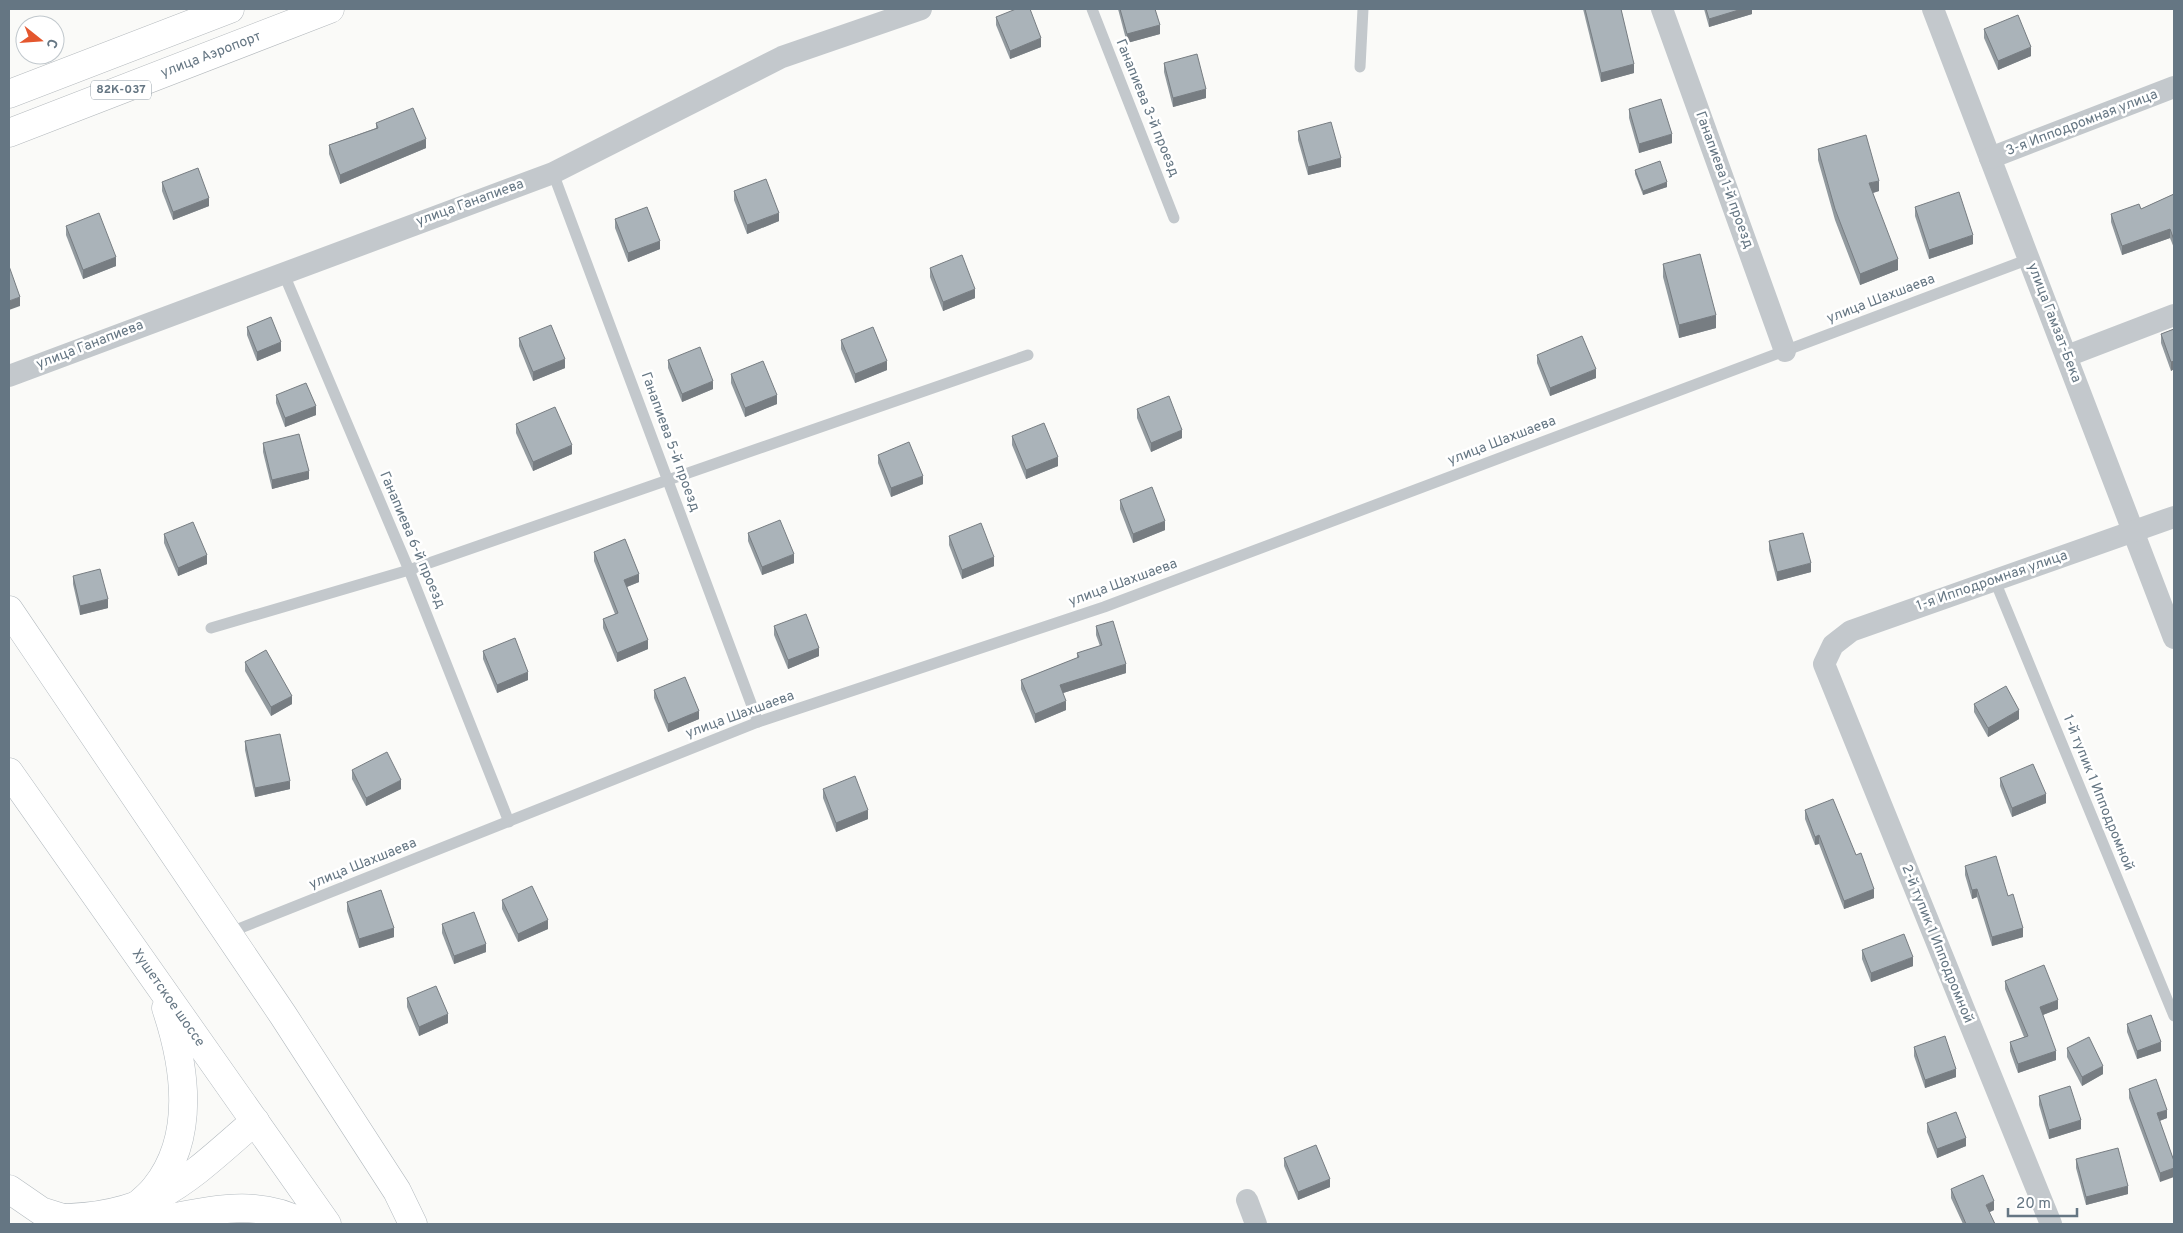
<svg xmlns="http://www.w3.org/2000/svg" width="2183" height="1233" viewBox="0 0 2183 1233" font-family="Overpass,sans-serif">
<rect width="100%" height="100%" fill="#fafaf8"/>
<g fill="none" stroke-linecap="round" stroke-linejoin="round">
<g stroke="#b3babf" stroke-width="29">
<g id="secondary">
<polyline points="9,610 283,1015 397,1191 413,1224"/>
<polyline points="9,772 327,1224"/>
<polyline points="9,1189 41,1211 76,1222"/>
<path d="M135 1207C142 1201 150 1195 155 1188 196 1137 185 1065 166 1008"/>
<path d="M58 1218C153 1218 188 1179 255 1121"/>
<path d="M130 1224C192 1218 247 1192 305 1224"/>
</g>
</g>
<g stroke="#b5babe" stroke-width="29">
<g id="primary">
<polyline points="9,94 230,9"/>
<polyline points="9,133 330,9"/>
</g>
</g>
<g stroke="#c3c8cc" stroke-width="11">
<polyline points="1092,9 1174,218"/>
<polyline points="1360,67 1363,9"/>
<polyline points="553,173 758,722"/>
<polyline points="283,272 409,570 509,822"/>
<polyline points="1995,581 2174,1016"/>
<polyline points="211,628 409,570 1028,355"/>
<polyline points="228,933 758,722 1104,607 2029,259"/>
</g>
<g stroke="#c3c8cc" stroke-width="22">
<polyline points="1662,9 1785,351"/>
<polyline points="1933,9 2174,638"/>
<polyline points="1990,158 2174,87"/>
<polyline points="2067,356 2174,315"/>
<polyline points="9,376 553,173 782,57 921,9"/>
<polyline points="1247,1200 1256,1224"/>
<polyline points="2051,1224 1824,664 1833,645 1851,631 2174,517"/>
</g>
<use href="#secondary" stroke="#fff" stroke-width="28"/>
<use href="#primary" stroke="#fff" stroke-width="28"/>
</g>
<g fill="#929a9f">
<polygon points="1118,9 1155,9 1160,34 1127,43"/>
<polygon points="1583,9 1621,9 1634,73 1601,82"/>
<polygon points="1704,9 1752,9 1752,14 1709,27"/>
<polygon points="996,17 1041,47 1010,59 996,25"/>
<polygon points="1984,29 2031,56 1998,70 1984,38"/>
<polygon points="1164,63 1206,98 1173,107 1164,72"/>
<polygon points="1629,109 1672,143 1639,153 1629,118"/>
<polygon points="376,123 426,148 340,184 329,154 329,145 376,128"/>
<polygon points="1298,131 1341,167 1308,175 1298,140"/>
<polygon points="1818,149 1879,191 1873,193 1898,270 1860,285 1835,220 1818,160"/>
<polygon points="1635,170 1667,187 1643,195 1635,174"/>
<polygon points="162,182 209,206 173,220 162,191"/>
<polygon points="734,191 779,221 747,234 734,200"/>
<polygon points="2174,194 2174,248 2170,238 2122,255 2111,222 2111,214 2141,209"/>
<polygon points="1915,207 1973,244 1929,259 1915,216"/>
<polygon points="615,219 660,249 628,262 615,228"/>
<polygon points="66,226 116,266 83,279 66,235"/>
<polygon points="1663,264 1716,328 1679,338 1663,277"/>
<polygon points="930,268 975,298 943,311 930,277"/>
<polygon points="247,327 281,351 257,361 247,335"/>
<polygon points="2174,329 2174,369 2171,371 2161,343 2161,334"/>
<polygon points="519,338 565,368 533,381 519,346"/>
<polygon points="841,340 887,370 855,383 841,349"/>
<polygon points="1537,355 1596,378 1550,396 1537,363"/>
<polygon points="668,360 713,389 682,402 668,368"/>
<polygon points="731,374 777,404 745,417 731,383"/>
<polygon points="276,395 316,415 285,427 276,403"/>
<polygon points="1137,409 1182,438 1151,452 1137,418"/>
<polygon points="516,424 572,454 533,471 516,433"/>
<polygon points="1012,436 1058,466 1026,479 1012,445"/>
<polygon points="263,443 309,479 272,489 263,452"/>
<polygon points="878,455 923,484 891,497 878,463"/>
<polygon points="1120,500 1165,530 1133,543 1120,509"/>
<polygon points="748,533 794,563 762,575 748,541"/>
<polygon points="164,534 207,564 178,576 164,543"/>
<polygon points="949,536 994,566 962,579 949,545"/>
<polygon points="1769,541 1811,572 1777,581 1769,550"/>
<polygon points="594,552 639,582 627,587 648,649 617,662 603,628 603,619 615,614 594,561"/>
<polygon points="73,576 108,608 80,615 73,584"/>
<polygon points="774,626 819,656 788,669 774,635"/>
<polygon points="1096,626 1126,673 1063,693 1066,710 1035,723 1021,689 1021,680 1077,658 1077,653 1100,646 1096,635"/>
<polygon points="483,651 528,680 497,693 483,659"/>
<polygon points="245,662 292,704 271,716 245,671"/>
<polygon points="654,690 699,719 668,732 654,698"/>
<polygon points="1974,704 2019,719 1988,737 1974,712"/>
<polygon points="245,741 290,789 255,797 245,750"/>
<polygon points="352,770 401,789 366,806 352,779"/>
<polygon points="2000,778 2046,803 2012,817 2000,786"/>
<polygon points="823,789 868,819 836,832 823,798"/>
<polygon points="1805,810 1874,898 1844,909 1819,844 1815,845 1805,819"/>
<polygon points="1965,866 2008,896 2023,937 1992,946 1977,897 1972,899 1965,875"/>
<polygon points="502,900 548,929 518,942 502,909"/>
<polygon points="347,902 394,937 359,948 347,911"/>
<polygon points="442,924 486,952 454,964 442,933"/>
<polygon points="1862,950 1913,966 1871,982 1862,959"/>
<polygon points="2005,981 2058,1009 2043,1015 2056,1060 2018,1073 2010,1051 2010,1042 2024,1037 2005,989"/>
<polygon points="407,998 448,1023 419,1036 407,1007"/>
<polygon points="2127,1024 2161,1051 2137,1059 2127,1032"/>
<polygon points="1914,1047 1956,1077 1925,1088 1914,1056"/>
<polygon points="2067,1048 2103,1074 2082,1086 2067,1057"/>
<polygon points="2129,1089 2167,1118 2159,1121 2174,1161 2160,1182 2129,1098"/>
<polygon points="2039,1096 2081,1129 2049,1139 2039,1105"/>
<polygon points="1927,1123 1966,1146 1937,1158 1927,1132"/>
<polygon points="1284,1158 1330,1187 1298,1200 1284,1166"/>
<polygon points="2076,1159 2128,1194 2086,1205 2076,1168"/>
<polygon points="1951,1189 1994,1210 1989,1212 1995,1224 1963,1224 1951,1198"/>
</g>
<g fill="#777d82">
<polygon points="1742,9 1752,9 1752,14 1709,27 1709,19"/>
<polygon points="1160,25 1160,34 1127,43 1127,34"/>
<polygon points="1041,38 1041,47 1010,59 1010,51"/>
<polygon points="2031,47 2031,56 1998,70 1998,61"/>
<polygon points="1634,64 1634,73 1601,82 1601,73"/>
<polygon points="1206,89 1206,98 1173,107 1173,98"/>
<polygon points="1672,134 1672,143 1639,153 1639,144"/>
<polygon points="426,139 426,148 340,184 340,175"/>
<polygon points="1341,158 1341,167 1308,175 1308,167"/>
<polygon points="1879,181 1879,191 1869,194 1869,183"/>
<polygon points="1667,182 1667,187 1643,195 1643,191"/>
<polygon points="209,198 209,206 173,220 173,212"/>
<polygon points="779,213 779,221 747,234 747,225"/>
<polygon points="2170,229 2170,238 2122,255 2122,246"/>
<polygon points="1973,235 1973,244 1929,259 1929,250"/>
<polygon points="660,241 660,249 628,262 628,253"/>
<polygon points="116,257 116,266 83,279 83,270"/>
<polygon points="1898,259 1898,270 1860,285 1860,274"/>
<polygon points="975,289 975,298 943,311 943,302"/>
<polygon points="20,297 20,306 9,310 9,301"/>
<polygon points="1716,315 1716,328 1679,338 1679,325"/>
<polygon points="281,342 281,351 257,361 257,352"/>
<polygon points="565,359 565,368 533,381 533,372"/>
<polygon points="887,361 887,370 855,383 855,374"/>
<polygon points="2174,361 2174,369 2171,371 2171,362"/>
<polygon points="1596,369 1596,378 1550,396 1550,388"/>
<polygon points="713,381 713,389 682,402 682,394"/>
<polygon points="777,395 777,404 745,417 745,408"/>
<polygon points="316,406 316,415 285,427 285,418"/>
<polygon points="1182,430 1182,438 1151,452 1151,443"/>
<polygon points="572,445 572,454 533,471 533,462"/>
<polygon points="1058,457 1058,466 1026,479 1026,470"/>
<polygon points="309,471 309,479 272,489 272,480"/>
<polygon points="923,476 923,484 891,497 891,488"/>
<polygon points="1165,521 1165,530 1133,543 1133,534"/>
<polygon points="794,554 794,563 762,575 762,567"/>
<polygon points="207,555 207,564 178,576 178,568"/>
<polygon points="994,557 994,566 962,579 962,570"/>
<polygon points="1811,563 1811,572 1777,581 1777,572"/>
<polygon points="639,574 639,582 624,588 624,580"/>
<polygon points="108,599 108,608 80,615 80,606"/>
<polygon points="648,640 648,649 617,662 617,653"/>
<polygon points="819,648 819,656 788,669 788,660"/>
<polygon points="1126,664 1126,673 1060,694 1060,685"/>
<polygon points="528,672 528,680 497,693 497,685"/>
<polygon points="292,696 292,704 271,716 271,707"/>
<polygon points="1066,701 1066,710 1035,723 1035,714"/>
<polygon points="2019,710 2019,719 1988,737 1988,728"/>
<polygon points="699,711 699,719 668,732 668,724"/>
<polygon points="401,780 401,789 366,806 366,798"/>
<polygon points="290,781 290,789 255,797 255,788"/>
<polygon points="2046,794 2046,803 2012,817 2012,808"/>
<polygon points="868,810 868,819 836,832 836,823"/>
<polygon points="1819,835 1819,844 1815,845 1815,837"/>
<polygon points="1874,889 1874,898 1844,909 1844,901"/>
<polygon points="1977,889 1977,897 1972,899 1972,890"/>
<polygon points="548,920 548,929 518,942 518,934"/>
<polygon points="394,928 394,937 359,948 359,939"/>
<polygon points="2023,928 2023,937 1992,946 1992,937"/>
<polygon points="486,944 486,952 454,964 454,956"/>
<polygon points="1913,957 1913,966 1871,982 1871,973"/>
<polygon points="2058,1000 2058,1009 2040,1016 2040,1007"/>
<polygon points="448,1014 448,1023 419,1036 419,1027"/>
<polygon points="2161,1042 2161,1051 2137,1059 2137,1051"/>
<polygon points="2056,1051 2056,1060 2018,1073 2018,1064"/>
<polygon points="2103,1066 2103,1074 2082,1086 2082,1077"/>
<polygon points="1956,1069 1956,1077 1925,1088 1925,1080"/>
<polygon points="2167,1110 2167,1118 2157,1122 2157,1113"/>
<polygon points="2081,1120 2081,1129 2049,1139 2049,1130"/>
<polygon points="1966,1138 1966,1146 1937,1158 1937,1149"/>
<polygon points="2174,1168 2174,1177 2160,1182 2160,1173"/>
<polygon points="1330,1179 1330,1187 1298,1200 1298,1192"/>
<polygon points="2128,1186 2128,1194 2086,1205 2086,1197"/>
<polygon points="1994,1201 1994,1210 1986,1214 1986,1205"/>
</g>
<g fill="#aab3b9" stroke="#777d82">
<polygon points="1016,9 1030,9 1041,38 1010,51 996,17"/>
<polygon points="1120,9 1155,9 1160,25 1127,34"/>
<polygon points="1585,9 1621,9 1634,64 1601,73"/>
<polygon points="1706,9 1742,9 1709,19"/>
<polygon points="2018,15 2031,47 1998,61 1984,29"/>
<polygon points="1197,54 1206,89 1173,98 1164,63"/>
<polygon points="1661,99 1672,134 1639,144 1629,109"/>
<polygon points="413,108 426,139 340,175 329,145 378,128 376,123"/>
<polygon points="1331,122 1341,158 1308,167 1298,131"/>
<polygon points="1866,135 1879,181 1869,183 1898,259 1860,274 1835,209 1818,149"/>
<polygon points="1660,161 1667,182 1643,191 1635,170"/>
<polygon points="198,168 209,198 173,212 162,182"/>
<polygon points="766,179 779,213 747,225 734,191"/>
<polygon points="1959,192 1973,235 1929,250 1915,207"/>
<polygon points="2174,194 2174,240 2170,229 2122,246 2111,214 2139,204 2141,209"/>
<polygon points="647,207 660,241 628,253 615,219"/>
<polygon points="99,213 116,257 83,270 66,226"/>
<polygon points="1700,254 1716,315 1679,325 1663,264"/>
<polygon points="962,255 975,289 943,302 930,268"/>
<polygon points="9,266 20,297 9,301"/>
<polygon points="271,317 281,342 257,352 247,327"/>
<polygon points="551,325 565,359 533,372 519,338"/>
<polygon points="873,327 887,361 855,374 841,340"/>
<polygon points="2174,329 2174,361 2171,362 2161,334"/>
<polygon points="1582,336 1596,369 1550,388 1537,355"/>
<polygon points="700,347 713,381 682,394 668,360"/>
<polygon points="763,361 777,395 745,408 731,374"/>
<polygon points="306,383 316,406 285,418 276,395"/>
<polygon points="1169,396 1182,430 1151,443 1137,409"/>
<polygon points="555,407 572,445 533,462 516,424"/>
<polygon points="1044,423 1058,457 1026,470 1012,436"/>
<polygon points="299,434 309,471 272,480 263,443"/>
<polygon points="909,442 923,476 891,488 878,455"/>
<polygon points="1152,487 1165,521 1133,534 1120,500"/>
<polygon points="780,520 794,554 762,567 748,533"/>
<polygon points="193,522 207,555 178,568 164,534"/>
<polygon points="981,523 994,557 962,570 949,536"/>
<polygon points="1803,533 1811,563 1777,572 1769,541"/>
<polygon points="625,539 639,574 624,580 648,640 617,653 603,619 618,613 594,552"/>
<polygon points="100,569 108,599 80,606 73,576"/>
<polygon points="806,614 819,648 788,660 774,626"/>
<polygon points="1113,621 1126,664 1060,685 1066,701 1035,714 1021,680 1079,657 1077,653 1102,645 1096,626"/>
<polygon points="515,638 528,672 497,685 483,651"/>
<polygon points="266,650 292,696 271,707 245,662"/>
<polygon points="685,677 699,711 668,724 654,690"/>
<polygon points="2006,686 2019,710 1988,728 1974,704"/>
<polygon points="280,734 290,781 255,788 245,741"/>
<polygon points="387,752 401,780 366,798 352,770"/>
<polygon points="2033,764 2046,794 2012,808 2000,778"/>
<polygon points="855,776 868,810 836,823 823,789"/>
<polygon points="1833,799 1856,855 1861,853 1874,889 1844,901 1819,835 1815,837 1805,810"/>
<polygon points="1996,856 2008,896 2013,894 2023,928 1992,937 1977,889 1972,890 1965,866"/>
<polygon points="532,886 548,920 518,934 502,900"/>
<polygon points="381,890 394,928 359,939 347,902"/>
<polygon points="474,912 486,944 454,956 442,924"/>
<polygon points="1904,934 1913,957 1871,973 1862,950"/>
<polygon points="2044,965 2058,1000 2040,1007 2056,1051 2018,1064 2010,1042 2028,1036 2005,981"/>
<polygon points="436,986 448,1014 419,1027 407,998"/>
<polygon points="2151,1015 2161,1042 2137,1051 2127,1024"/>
<polygon points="1945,1036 1956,1069 1925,1080 1914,1047"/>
<polygon points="2089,1037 2103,1066 2082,1077 2067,1048"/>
<polygon points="2156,1079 2167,1110 2157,1113 2174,1161 2174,1168 2160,1173 2129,1089"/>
<polygon points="2070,1086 2081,1120 2049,1130 2039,1096"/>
<polygon points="1956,1112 1966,1138 1937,1149 1927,1123"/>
<polygon points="1316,1145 1330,1179 1298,1192 1284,1158"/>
<polygon points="2118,1148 2128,1186 2086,1197 2076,1159"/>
<polygon points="1983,1175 1994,1201 1986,1205 1995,1224 1966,1224 1951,1189"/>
</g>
<g text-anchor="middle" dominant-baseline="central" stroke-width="5" stroke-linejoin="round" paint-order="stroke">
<rect fill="#fff" stroke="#939fa8" stroke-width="1" x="91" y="80.5" width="60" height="19" rx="4"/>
<g font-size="12" font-weight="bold" fill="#657683">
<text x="121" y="90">82К-037</text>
</g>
<g font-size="14" fill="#657683" stroke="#fff">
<text transform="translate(211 55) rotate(-21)">улица Аэропорт</text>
<text transform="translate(1147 108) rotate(68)">Ганапиева 3-й проезд</text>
<text transform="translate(2082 123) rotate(-21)">3-я Ипподромная улица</text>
<text transform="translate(1724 180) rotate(70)">Ганапиева 1-й проезд</text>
<text transform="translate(470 203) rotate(-20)">улица Ганапиева</text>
<text transform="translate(1881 299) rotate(-21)">улица Шахшаева</text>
<text transform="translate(2054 323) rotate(69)">улица Гамзат-Бека</text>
<text transform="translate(90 345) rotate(-21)">улица Ганапиева</text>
<text transform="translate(1502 441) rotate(-21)">улица Шахшаева</text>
<text transform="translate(670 442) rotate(70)">Ганапиева 5-й проезд</text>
<text transform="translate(412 540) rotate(67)">Ганапиева 6-й проезд</text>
<text transform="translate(1992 581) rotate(-19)">1-я Ипподромная улица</text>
<text transform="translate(1123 583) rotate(-20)">улица Шахшаева</text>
<text transform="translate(740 715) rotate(-20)">улица Шахшаева</text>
<text transform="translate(2098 793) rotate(68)">1-й тупик 1 Ипподромной</text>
<text transform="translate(363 864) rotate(-22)">улица Шахшаева</text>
<text transform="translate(1937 944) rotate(68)">2-й тупик 1 Ипподромной</text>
<text transform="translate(168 998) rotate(55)">Хушетское шоссе</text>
</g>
</g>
<rect width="2183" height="1233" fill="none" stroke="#657683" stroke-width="20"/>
<g transform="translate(40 40) rotate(107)"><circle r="24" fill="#ffffff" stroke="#c1c8cd"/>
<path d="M0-4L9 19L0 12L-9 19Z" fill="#e4572e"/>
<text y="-8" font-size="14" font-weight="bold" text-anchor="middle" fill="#657683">С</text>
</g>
<path d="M2008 1208v8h69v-8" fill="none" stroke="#657683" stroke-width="2.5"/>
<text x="2016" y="1208" font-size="15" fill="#657683" stroke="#ffffff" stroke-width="4" paint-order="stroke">20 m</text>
</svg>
